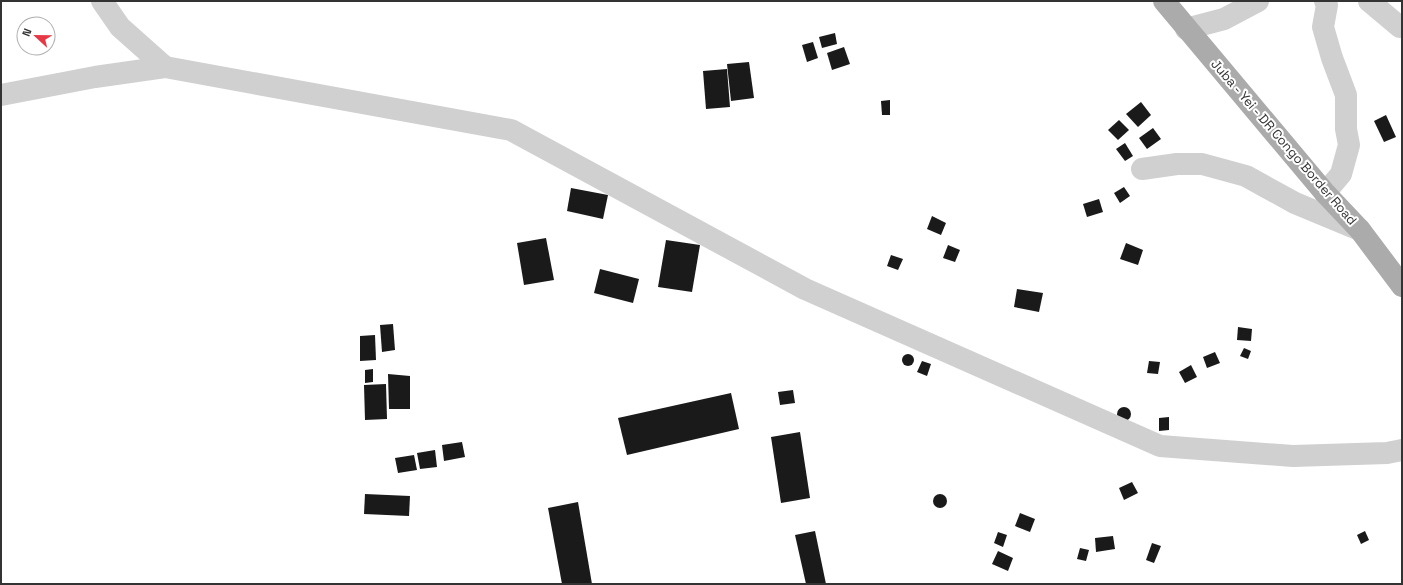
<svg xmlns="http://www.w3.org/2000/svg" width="1403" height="585" viewBox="0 0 1403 585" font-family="'Space Grotesk',sans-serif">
<rect width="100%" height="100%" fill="#fff"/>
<g fill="#1a1a1a">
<polygon points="835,33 837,44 822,48 819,37"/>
<polygon points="813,42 818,58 807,62 802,45"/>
<polygon points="844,47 850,64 832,70 827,53"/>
<polygon points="749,62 754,98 731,101 727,64"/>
<polygon points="727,69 730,107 706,109 703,71"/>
<polygon points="890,100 890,115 882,115 881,101"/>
<polygon points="1141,102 1151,115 1138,127 1126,114"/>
<polygon points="1386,115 1396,137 1384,142 1374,121"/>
<polygon points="1119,120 1129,130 1118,140 1108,130"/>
<polygon points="1153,128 1161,139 1147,149 1139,138"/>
<polygon points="1125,143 1133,156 1125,161 1116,149"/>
<polygon points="1124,187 1130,196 1120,203 1114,193"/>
<polygon points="571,188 608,195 603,219 567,211"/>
<polygon points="1099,199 1103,212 1087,217 1083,204"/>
<polygon points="932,216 946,223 941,235 927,229"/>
<polygon points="546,238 554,280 524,285 517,243"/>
<polygon points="666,240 700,245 692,292 658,287"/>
<polygon points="1126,243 1143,250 1138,265 1120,259"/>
<polygon points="948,245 960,250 955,262 943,258"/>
<polygon points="891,255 903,259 898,270 887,266"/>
<polygon points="600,269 639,279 633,303 594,293"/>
<polygon points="1017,289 1043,293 1039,312 1014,307"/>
<polygon points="393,324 395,350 382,352 380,325"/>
<polygon points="1238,327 1252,329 1251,341 1237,340"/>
<polygon points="375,335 376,360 360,361 360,336"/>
<polygon points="1244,348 1251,351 1248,359 1240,356"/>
<polygon points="1215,352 1220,363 1207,368 1203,357"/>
<circle cx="908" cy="360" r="6"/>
<polygon points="922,361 931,364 927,376 917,372"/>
<polygon points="1149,361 1160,362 1158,374 1147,373"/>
<polygon points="1191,365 1197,377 1185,383 1179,372"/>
<polygon points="373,369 373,382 365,383 365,370"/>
<polygon points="388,374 410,376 410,409 389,409"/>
<polygon points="386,384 387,419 365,420 364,385"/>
<polygon points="793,390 795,403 780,405 778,392"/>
<polygon points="731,393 739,429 627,455 618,418"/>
<circle cx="1124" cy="414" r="7"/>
<polygon points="1169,417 1169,430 1159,431 1159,418"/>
<polygon points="800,432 810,498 781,503 771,437"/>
<polygon points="462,442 465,457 444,461 442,445"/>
<polygon points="435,450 437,467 420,469 417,453"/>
<polygon points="414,455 417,470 398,473 395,458"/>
<polygon points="1132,482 1138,493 1124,500 1119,488"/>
<polygon points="365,494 410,496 409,516 364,514"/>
<circle cx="940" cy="501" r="7"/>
<polygon points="578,502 592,584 562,584 548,508"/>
<polygon points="1020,513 1035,519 1030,532 1015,526"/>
<polygon points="815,531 826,584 806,584 795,535"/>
<polygon points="1365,531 1369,540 1361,544 1357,535"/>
<polygon points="998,532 1007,535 1003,547 994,543"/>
<polygon points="1113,536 1115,549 1096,552 1095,538"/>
<polygon points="1152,543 1161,546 1154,563 1146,560"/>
<polygon points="1080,548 1089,550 1086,561 1077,559"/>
<polygon points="998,551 1013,558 1008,571 992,564"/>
</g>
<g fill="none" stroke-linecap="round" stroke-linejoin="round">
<g stroke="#d0d0d0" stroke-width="22">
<polyline points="102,1 120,27 165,67"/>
<polyline points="1325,1 1327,5 1323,27 1332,58 1346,95 1346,129 1349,145 1341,174 1325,193"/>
<polyline points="1369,1 1400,27"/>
<polyline points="1186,29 1224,19 1258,1"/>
<polyline points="1,95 95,77 165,67 511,130 805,289 1160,446 1293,456 1387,453 1402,450"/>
<polyline points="1142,169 1177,164 1202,164 1246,176 1295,203 1360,230"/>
</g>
<polyline stroke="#ababab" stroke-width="22" points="1164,1 1325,193 1360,230 1402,286"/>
</g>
<g text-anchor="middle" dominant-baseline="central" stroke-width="4" stroke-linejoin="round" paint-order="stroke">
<g font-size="13" fill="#333" stroke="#fff">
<text transform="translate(1284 142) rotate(49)">Juba - Yei - DR Congo Border Road</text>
</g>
</g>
<rect width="1403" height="585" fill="none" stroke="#333333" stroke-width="4"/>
<g transform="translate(36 36) rotate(292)"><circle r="19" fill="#ffffff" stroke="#adadad"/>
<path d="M0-3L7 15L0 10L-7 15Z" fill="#e63946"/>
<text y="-6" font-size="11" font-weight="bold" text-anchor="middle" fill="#333333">N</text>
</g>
</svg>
